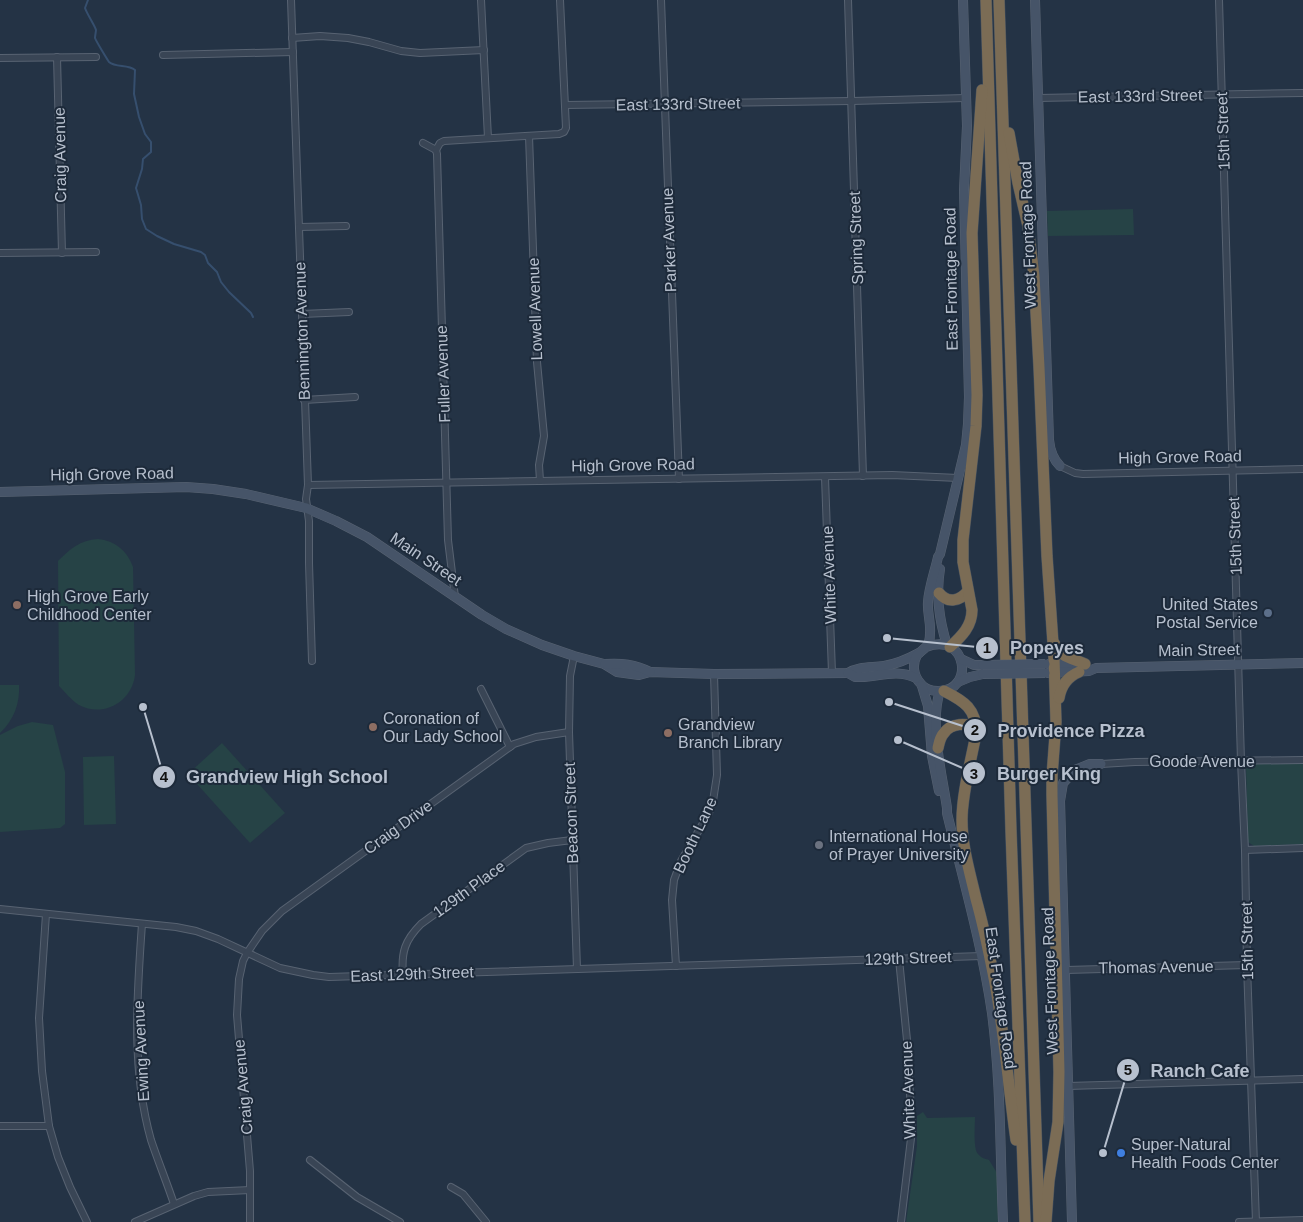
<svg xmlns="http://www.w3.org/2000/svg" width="1303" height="1222" viewBox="0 0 1303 1222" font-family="Helvetica,sans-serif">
<rect width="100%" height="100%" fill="#243345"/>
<g fill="#264346">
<polygon points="1133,209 1134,235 1048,236 1047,211"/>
<path d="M98 539C115 541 127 550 133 567L135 675C132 702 103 718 79 705 71 700 65 692 59 686L58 561C70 549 80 540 98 539Z"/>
<path d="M0 685H19C20 703 14 720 0 733Z"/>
<polygon points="32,722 53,725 65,772 65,824 60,828 0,832 0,735 18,726"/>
<polygon points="222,743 285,813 250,843 188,774"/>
<polygon points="114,756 116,824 84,825 83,757"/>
<polygon points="1303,763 1303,844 1254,846 1248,842 1246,766 1249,764"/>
<path d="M923 1112 927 1118 975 1117C975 1125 973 1149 978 1154 981 1158 986 1159 989 1160L997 1173 998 1222H906L917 1146V1116Z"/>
</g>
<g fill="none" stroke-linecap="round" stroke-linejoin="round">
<path stroke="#364f6e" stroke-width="2" d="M88 0 85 8C87 14 95 26 96 30 96 32 95 35 95 38 96 41 107 59 109 62 116 68 128 64 135 70L134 94 139 117 145 134 151 142V152L143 159 142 169 136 188 141 205 142 219 146 229 157 236 174 244 201 252 205 255 208 263 217 272 221 282 229 292 251 313 253 317"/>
<g stroke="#586372" stroke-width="8">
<g id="street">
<polyline points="291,0 308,485 306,499 309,521 309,563 312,661"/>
<polyline points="481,0 488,138"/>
<polyline points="661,0 679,479"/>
<polyline points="848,0 863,476"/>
<polyline points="1219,0 1241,761 1245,850 1247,965 1256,1222"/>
<polyline points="292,38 320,36 348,38 369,42 401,51 420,53 484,50"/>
<polyline points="163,55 293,52"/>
<polyline points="57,57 62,253"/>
<polyline points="0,58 96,57"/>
<polyline points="1038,98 1303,93"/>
<polyline points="565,105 852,101 966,98"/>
<polyline points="529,136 537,362 544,436 539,465 540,481"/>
<polyline points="423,143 436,150"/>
<polyline points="436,150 437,154 448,540 455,597"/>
<polyline points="436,150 440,143 444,141 559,134 564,132 566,128 560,0"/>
<polyline points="299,227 346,226"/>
<polyline points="0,253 96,252"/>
<polyline points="302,314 349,312"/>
<polyline points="304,400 355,397"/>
<polyline points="1060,466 1075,473 1083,474 1303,469"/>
<polyline points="825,477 832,673"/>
<polyline points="308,485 892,475 958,478"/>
<polyline points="574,656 570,676 569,732 577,969"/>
<polyline points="481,689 510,747"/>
<polyline points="1101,764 1135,762 1303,760"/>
<polyline points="1245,850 1303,848"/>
<polyline points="0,909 176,927 196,931 218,939 280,968 313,975 329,977 982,956"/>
<polyline points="46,914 39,1018 42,1071 49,1126 58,1157 70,1187 87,1222"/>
<path d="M142 924C137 995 131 1069 151 1140 158 1161 167 1183 174 1204"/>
<polyline points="899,959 907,1040 912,1130 901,1222"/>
<polyline points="676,966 672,900 674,880 681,861 709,813 713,801 717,775 714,674"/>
<polyline points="1066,970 1247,965"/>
<path d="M403 975C401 952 405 940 421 924L526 848 548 843 572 840"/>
<polyline points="1068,1086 1303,1079"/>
<polyline points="0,1126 49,1126"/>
<polyline points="310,1160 357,1197 400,1222"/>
<polyline points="451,1187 463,1194 486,1222"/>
<polyline points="135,1222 194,1196 208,1192 250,1190"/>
<polyline points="250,1222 250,1171 237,1015 239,979 243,961 247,953 262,931 282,911 514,744 536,737 569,732"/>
<polyline points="1239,1222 1303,1220"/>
</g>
</g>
<g stroke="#586372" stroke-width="10">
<g id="secondary">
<path d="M1035 0 1049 440C1050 450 1053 459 1060 466"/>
<path d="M0 492 186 487 213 489 246 494 306 508 336 521 367 537 482 615 506 629 542 645 574 656 604 664 617 672 639 675 650 672 714 674 848 673C859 666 872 668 884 666 897 664 908 659 919 653"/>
<path d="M940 569C936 594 939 620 947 645"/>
<path d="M926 647C968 631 975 692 938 691 931 691 925 689 921 684 913 676 912 664 917 655 920 652 923 650 926 647 929 644 930 637 930 633 931 622 927 612 928 602 929 587 935 571 938 557L940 554 966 445 968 424 969 397 965 232 964 190 967 126 963 0"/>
<polyline points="961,659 974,665 983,665"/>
<path d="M605 664C621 663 635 664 650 672"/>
<polyline points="1049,664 1081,664"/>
<path d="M848 673 855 677H861C881 676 897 669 916 678"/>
<polyline points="1048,673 1089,671 1096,668 1303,663"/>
<polyline points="958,682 970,677 983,674"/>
<polyline points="922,686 928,706 932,756 939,791"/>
<path d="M940 691C929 724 942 774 947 808V813C963 879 982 945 992 1013 1001 1082 1000 1153 1003 1222"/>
<polyline points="1072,1222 1060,801 1063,783 1075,770 1090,764 1101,764"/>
</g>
</g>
<g stroke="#44505f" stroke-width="12">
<g id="highway">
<polyline points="986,0 1011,831 1025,1222"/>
<polyline points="999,0 1039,1222"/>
<polyline points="1009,133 1018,183 1028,226 1034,276 1039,367 1047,556 1054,658 1056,722 1052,776 1052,795 1059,1072 1058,1122 1049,1181 1046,1222"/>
<path d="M939 593C948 604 960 601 968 591"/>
<path d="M1054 643C1063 659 1070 657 1085 664"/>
<path d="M950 647C962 636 972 626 972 610L963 562V540L976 426 977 395 972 233 982 90"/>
<path d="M944 691C964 701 977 709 976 734 971 761 962 793 962 820 962 847 970 873 976 899 983 924 988 948 993 973 1004 1028 1008 1084 1016 1140"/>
<path d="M1059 698C1061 686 1067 677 1079 672"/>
<path d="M938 748C939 743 940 737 944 733 951 723 967 722 976 729"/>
</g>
</g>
<use href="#street" stroke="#394555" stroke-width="6"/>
<use href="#secondary" stroke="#465468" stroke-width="9"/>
<use href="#highway" stroke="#7b6c55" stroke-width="11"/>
<g stroke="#586372" stroke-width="10" stroke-linecap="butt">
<g id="secondary-bridge">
<polyline points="983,665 1045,664"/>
<polyline points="983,674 1045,673"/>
</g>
</g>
<use href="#secondary-bridge" stroke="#465468" stroke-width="9"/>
</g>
<g fill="#8d6e63" stroke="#1d2a3a" stroke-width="2">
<circle cx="17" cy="605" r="5"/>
<circle cx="373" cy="727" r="5"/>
<circle cx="668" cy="733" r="5"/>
</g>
<circle fill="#5c6f8a" stroke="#1d2a3a" stroke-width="2" cx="1268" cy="613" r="5"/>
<circle fill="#6b7280" stroke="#1d2a3a" stroke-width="2" cx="819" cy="845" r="5"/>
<circle fill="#3f7fe0" stroke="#1d2a3a" stroke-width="2" cx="1121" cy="1153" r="5"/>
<g text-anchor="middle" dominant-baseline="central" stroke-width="4" stroke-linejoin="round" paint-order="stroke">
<g font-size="16" fill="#b7c0ce" stroke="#1d2a3a">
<text transform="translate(1140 96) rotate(-1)">East 133rd Street</text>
<text transform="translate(678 104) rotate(-1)">East 133rd Street</text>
<text transform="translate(1223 131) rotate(-92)">15th Street</text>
<text transform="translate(60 155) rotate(-91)">Craig Avenue</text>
<text transform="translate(1028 235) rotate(-92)">West Frontage Road</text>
<text transform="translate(856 238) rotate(-92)">Spring Street</text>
<text transform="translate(669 240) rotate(-92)">Parker Avenue</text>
<text transform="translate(951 279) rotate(-91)">East Frontage Road</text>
<text transform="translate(535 309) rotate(-92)">Lowell Avenue</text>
<text transform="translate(302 331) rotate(-92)">Bennington Avenue</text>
<text transform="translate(443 374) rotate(-92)">Fuller Avenue</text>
<text transform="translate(1180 457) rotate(-1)">High Grove Road</text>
<text transform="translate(633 465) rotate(-1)">High Grove Road</text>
<text transform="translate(112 474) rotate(-1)">High Grove Road</text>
<text transform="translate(1235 536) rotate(-92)">15th Street</text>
<text transform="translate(426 559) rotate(34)">Main Street</text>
<text transform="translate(829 575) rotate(-92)">White Avenue</text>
<text transform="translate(1199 650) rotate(-1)">Main Street</text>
<text x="1202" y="761">Goode Avenue</text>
<text transform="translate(571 813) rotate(-92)">Beacon Street</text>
<text transform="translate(398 827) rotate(-36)">Craig Drive</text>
<text transform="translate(695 835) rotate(-65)">Booth Lane</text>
<text transform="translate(469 889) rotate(-36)">129th Place</text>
<text transform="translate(1247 941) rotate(-91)">15th Street</text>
<text transform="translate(908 958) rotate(-2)">129th Street</text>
<text transform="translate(1156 967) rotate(-1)">Thomas Avenue</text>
<text transform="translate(412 974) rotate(-2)">East 129th Street</text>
<text transform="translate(1050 981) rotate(-92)">West Frontage Road</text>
<text transform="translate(1001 998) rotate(82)">East Frontage Road</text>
<text transform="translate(141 1051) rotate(-93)">Ewing Avenue</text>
<text transform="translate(243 1087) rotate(-95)">Craig Avenue</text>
<text transform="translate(908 1090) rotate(-92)">White Avenue</text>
</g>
<g font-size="16" fill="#b7c0ce" stroke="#1d2a3a" text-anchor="start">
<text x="27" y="596">High Grove Early<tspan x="27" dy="18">Childhood Center</tspan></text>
<text x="1258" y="604" text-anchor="end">United States<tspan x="1258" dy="18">Postal Service</tspan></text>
<text x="383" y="718">Coronation of<tspan x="383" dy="18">Our Lady School</tspan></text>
<text x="678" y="724">Grandview<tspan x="678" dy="18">Branch Library</tspan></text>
<text x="829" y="836">International House<tspan x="829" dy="18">of Prayer University</tspan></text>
<text x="1131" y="1144">Super-Natural<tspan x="1131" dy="18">Health Foods Center</tspan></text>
</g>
</g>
<path fill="none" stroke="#b7c0ce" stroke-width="2" d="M887 638L987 648M889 702L975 730M898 740L974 773M143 707L164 777M1103 1153L1128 1070"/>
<g fill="#b7c0ce" stroke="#1d2a3a" stroke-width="2">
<circle cx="887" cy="638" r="5"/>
<circle cx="889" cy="702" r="5"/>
<circle cx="898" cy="740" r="5"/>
<circle cx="143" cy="707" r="5"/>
<circle cx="1103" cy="1153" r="5"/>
<circle cx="987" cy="648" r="12"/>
<circle cx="975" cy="730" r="12"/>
<circle cx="974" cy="773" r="12"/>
<circle cx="164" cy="777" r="12"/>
<circle cx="1128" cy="1070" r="12"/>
</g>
<g font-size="15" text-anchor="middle" font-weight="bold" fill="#111">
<text x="987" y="653">1</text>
<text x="975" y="735">2</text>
<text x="974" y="779">3</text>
<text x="164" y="782">4</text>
<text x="1128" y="1075">5</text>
</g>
<g font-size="18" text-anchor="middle" font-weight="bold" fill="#b7c0ce" stroke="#1d2a3a" stroke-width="4" stroke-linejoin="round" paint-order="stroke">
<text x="1047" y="654">Popeyes</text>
<text x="1071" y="737">Providence Pizza</text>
<text x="1049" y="780">Burger King</text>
<text x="287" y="783">Grandview High School</text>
<text x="1200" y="1077">Ranch Cafe</text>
</g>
</svg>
